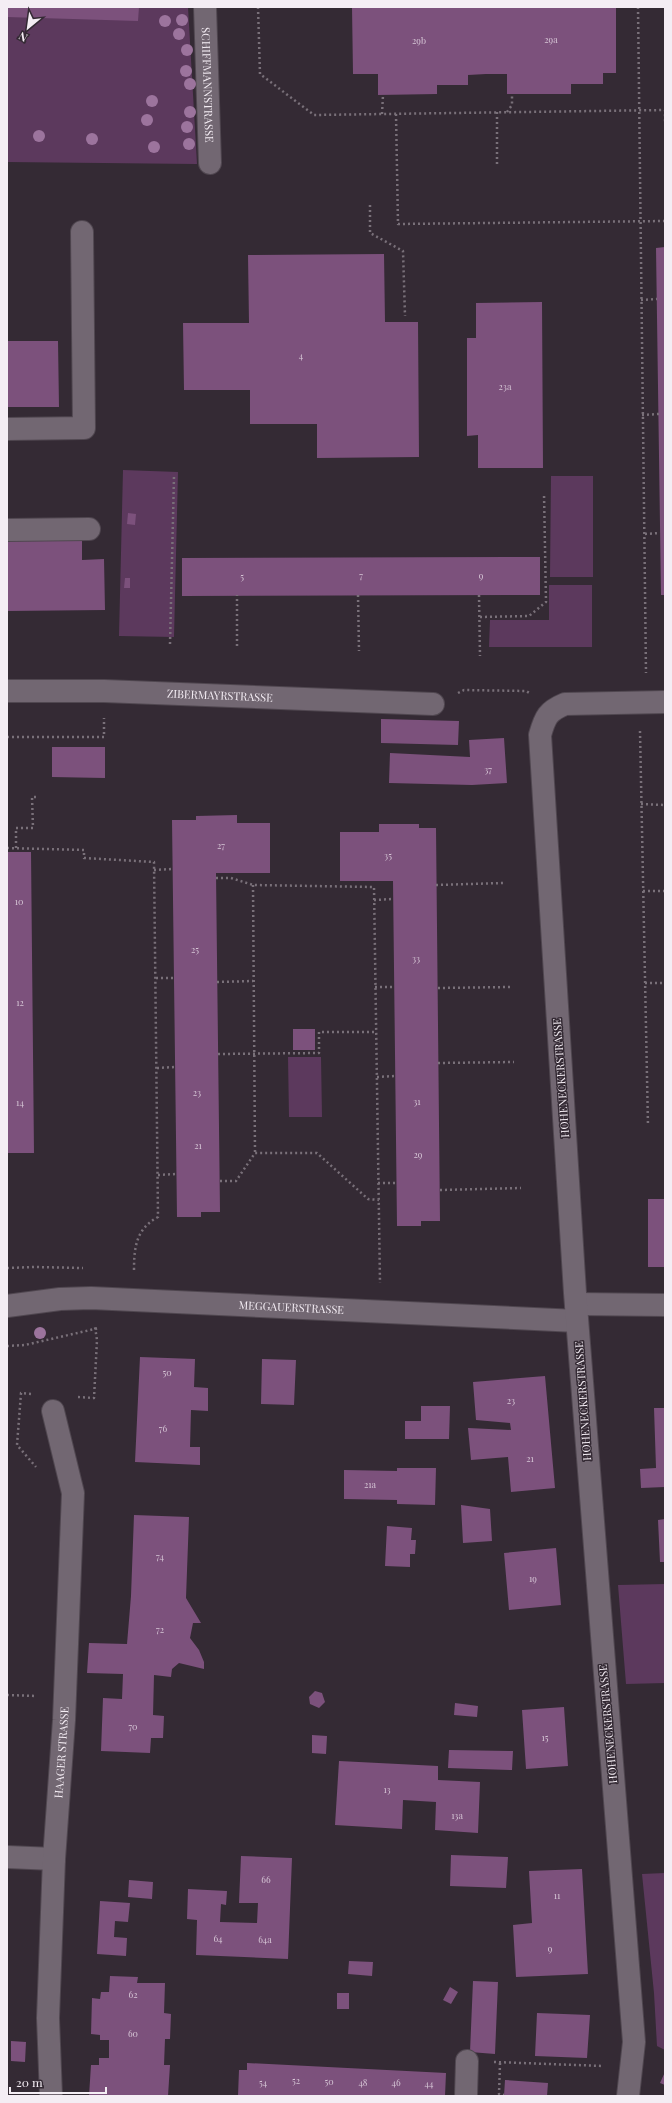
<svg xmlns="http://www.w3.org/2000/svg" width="672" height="2103" viewBox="0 0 672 2103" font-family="'Playfair Display',serif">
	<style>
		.green { fill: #5c395d }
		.building { fill: #7c517c }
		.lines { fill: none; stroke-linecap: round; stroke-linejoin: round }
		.minor-casing { stroke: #504750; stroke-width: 24 }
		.path { stroke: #797079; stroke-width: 2.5; stroke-dasharray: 2 3; stroke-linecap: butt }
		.minor { stroke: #726772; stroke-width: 22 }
		.tree { fill: #9c749d }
		.labels { text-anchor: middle; stroke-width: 3; stroke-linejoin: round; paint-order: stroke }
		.number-label { font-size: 9px; fill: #d6c6d6 }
		.street-label { font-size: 11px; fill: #f4edf4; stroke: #342a34 }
	</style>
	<rect width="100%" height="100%" fill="#342a34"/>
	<!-- green -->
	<path class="green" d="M7 7H188L197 164 7 162Z
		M123 470 178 472 174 637 119 636Z
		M551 476H593V577H550Z
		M549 585H592V647H489L490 620H549Z
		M288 1057H321L322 1117H289Z
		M665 1584V1683L626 1684 618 1585Z
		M665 1873V2050L657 2046 654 1993 642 1874Z"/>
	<!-- building -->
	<path class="building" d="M7 7H139L138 21 7 17Z
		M352 7H616V73H603V84H571V94H507V74H486L468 75V85H437V94L378 95V74H353Z
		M665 247V595H661L656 248Z
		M384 254 385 322H418L419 457 317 458V424H250V390H184L183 323H249L248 255Z
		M542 302 543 468H478V435L467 436V338H476V303Z
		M7 341H58L59 407H7Z
		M128 513 136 514 135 525 127 524Z
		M82 540V560L104 559 105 610 7 611V541Z
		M540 557V595L182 596V558Z
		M125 578H130V588H124Z
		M381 719 459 721 458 745 381 743Z
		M504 738 507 783 472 785 389 783 390 753 470 757 469 740Z
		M52 747H105V778L52 777Z
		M237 815V823H270V873H216L220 1212H201V1217H177L172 820H196V816Z
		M379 824H419V828H436L440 1221H421V1226H397L393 881H340V832H379Z
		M7 852H31L34 1153H7Z
		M293 1029H315V1050H293Z
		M648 1199H665V1267H648Z
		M140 1357 195 1359 194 1387 208 1388V1411L191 1410 190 1447H200V1465L135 1462Z
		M262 1359 296 1360 294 1405 261 1404Z
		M545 1376 555 1488 511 1492 508 1457 471 1460 468 1428 511 1430 510 1423 476 1420 473 1382Z
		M421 1406H450L449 1439H405V1421H421Z
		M654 1408H665V1487L641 1488 640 1469 656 1468Z
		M397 1468H436L435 1505 397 1504V1500L344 1499V1470L397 1471Z
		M461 1505 490 1509 492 1541 463 1543Z
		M134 1515 189 1517 186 1598 201 1623H193L190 1638 199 1650 204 1662V1669L179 1663 172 1669 171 1677 154 1675 153 1715 164 1716 163 1738H151L150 1753 101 1751 103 1698 122 1699 123 1674 87 1673 89 1643 127 1644 131 1596Z
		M665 1519V1562H660L658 1520Z
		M387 1526 412 1528 411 1540H416L415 1554H410V1567L385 1566Z
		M556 1548 561 1605 509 1610 504 1553Z
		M315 1691 322 1693 325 1702 319 1708 310 1704 309 1697Z
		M455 1703 478 1706 477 1717 454 1715Z
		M564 1707 568 1766 526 1769 522 1710Z
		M312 1735 327 1736 326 1754 312 1753Z
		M449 1750 513 1751 512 1770 448 1768Z
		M339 1761 438 1766V1780L480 1782 478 1833 435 1830 436 1802 403 1800 402 1829 335 1825Z
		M451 1855 508 1857 506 1888 450 1886Z
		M241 1856 292 1858 288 1959 196 1955 197 1920 187 1919 188 1889 227 1891 226 1905 221 1904 220 1922 257 1923 258 1903H239Z
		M582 1869 588 1974 516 1977 513 1925 532 1923 529 1871Z
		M129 1880 153 1882 152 1899 128 1897Z
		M100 1901 130 1903 128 1922 115 1921 114 1937 127 1938 126 1956 97 1954Z
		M349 1961 373 1962 372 1976 348 1974Z
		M110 1976 138 1977 137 1983H165L164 2013 171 2014 170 2039H165L164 2065H170L168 2096H89L91 2065H99V2058H109V2040H100V2035L91 2034 92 1998 100 1999 101 1992H109Z
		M473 1981 498 1982 495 2054 470 2052Z
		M450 1987 458 1992 451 2004 443 2000Z
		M337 1993H349V2009H337Z
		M537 2013 590 2015 587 2058 535 2056Z
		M11 2041 26 2042 25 2062 11 2061Z
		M247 2063 446 2073 445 2096H238L239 2070H247Z
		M665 2072V2085L660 2083Z
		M505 2080 548 2083 547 2096H504Z"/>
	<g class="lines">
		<defs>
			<g id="minor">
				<path id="s1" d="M205 7 210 163"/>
				<path d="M7 429 84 428 82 232"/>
				<path d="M7 530 89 529"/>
				<path id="s2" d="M7 691H104L433 704"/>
				<path d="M576 1304 665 1305"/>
				<path id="s3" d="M7 1306 60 1299 91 1298 577 1321"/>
				<path d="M7 1857 54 1859"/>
				<path id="s4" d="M51 2096 48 2018 54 1859 64 1720 73 1493 53 1411"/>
				<path d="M466 2096 467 2061"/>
				<path d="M628 2096 634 2042 575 1293 540 735C545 717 548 711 565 704L665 702"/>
			</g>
		</defs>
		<!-- minor casing -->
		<use href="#minor" class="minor-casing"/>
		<!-- path -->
		<path class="path" d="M258 7 260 74 314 115 665 110V124
			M638 7 646 673
			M497 112V167
			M507 112 512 105V94
			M382 114 383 95
			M396 114 398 224 665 221
			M370 205V233L403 251 405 316
			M641 300 657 299
			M642 415 659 414
			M645 534 660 533
			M358 595 359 651
			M479 595 480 656
			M480 617 529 616 546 602 544 493
			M170 644 174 476
			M237 646V595
			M458 693 464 690 526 691 531 694
			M640 731 648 1126
			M7 737H104V718
			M641 804 664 805
			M7 848 84 850V858L154 862 158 1217C136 1229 134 1247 134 1271
			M16 848V828H33L32 797H39
			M154 870 172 869
			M216 878H231L253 885 374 887 380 1283
			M253 885 255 1153
			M436 885 503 883
			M643 891H664
			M374 900 393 899
			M156 978H174
			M217 982 253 981
			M645 983H664
			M375 987H394
			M438 988 510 987
			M218 1054 319 1053V1032H376
			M438 1063 514 1062
			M157 1068 175 1067
			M377 1077 395 1076
			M158 1175 176 1174
			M220 1181H236L255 1153H317L368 1199 379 1200
			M378 1183H396
			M440 1190 521 1188
			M7 1268 34 1267 83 1268
			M7 1346 25 1345 99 1328
			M31 1394 21 1393 17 1445 36 1467
			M78 1397 94 1398 97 1340 95 1327
			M7 1695 36 1696
			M494 2062 603 2066
			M500 2063 499 2094 504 2095"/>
		<!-- minor -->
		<use href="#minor" class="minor"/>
	</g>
	<!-- trees -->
	<g class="tree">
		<circle cx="182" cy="20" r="6"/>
		<circle cx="165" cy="21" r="6"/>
		<circle cx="179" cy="34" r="6"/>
		<circle cx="187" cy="50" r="6"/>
		<circle cx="186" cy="71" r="6"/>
		<circle cx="190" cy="84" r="6"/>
		<circle cx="152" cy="101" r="6"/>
		<circle cx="190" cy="112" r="6"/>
		<circle cx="147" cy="120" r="6"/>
		<circle cx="187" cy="127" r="6"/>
		<circle cx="39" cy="136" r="6"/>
		<circle cx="92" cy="139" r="6"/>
		<circle cx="189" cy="144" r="6"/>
		<circle cx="154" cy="147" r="6"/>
		<circle cx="40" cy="1333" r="6"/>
	</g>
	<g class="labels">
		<!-- number labels -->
		<g class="number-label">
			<text x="551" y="43">29a</text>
			<text x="419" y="44">29b</text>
			<text x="301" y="359">4</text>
			<text x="505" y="390">23a</text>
			<text x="361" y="579">7</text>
			<text x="481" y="579">9</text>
			<text x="242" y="580">5</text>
			<text x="488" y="773">37</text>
			<text x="221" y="849">27</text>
			<text x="388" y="859">35</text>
			<text x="19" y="905">10</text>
			<text x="195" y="953">25</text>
			<text x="416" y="962">33</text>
			<text x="20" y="1006">12</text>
			<text x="197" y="1096">23</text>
			<text x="417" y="1105">31</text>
			<text x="20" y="1106">14</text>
			<text x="198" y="1149">21</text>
			<text x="418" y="1158">29</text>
			<text x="167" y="1376">50</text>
			<text x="511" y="1404">23</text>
			<text x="163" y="1432">76</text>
			<text x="530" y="1462">21</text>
			<text x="370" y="1488">21a</text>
			<text x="160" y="1560">74</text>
			<text x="533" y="1582">19</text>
			<text x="160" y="1633">72</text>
			<text x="133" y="1730">70</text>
			<text x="545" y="1741">15</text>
			<text x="387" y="1793">13</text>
			<text x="457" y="1819">13a</text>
			<text x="266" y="1883">66</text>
			<text x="557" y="1899">11</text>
			<text x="218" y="1942">64</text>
			<text x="265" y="1943">64a</text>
			<text x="550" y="1952">9</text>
			<text x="133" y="1998">62</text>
			<text x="133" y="2037">60</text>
			<text x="296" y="2084">52</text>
			<text x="329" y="2085">50</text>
			<text x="263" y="2086">54</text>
			<text x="363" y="2086">48</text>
			<text x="396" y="2086">46</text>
			<text x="429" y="2087">44</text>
		</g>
		<!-- street labels -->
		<g class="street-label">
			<text dy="4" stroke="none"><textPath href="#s1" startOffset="78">SCHIFFMANNSTRASSE</textPath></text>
			<text dy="4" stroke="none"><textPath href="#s2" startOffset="213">ZIBERMAYRSTRASSE</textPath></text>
			<text transform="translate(561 1078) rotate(-94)" y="4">HOHENECKERSTRASSE</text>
			<text dy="4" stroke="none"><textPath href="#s3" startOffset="285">MEGGAUERSTRASSE</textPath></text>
			<text transform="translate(583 1401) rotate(-94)" y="4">HOHENECKERSTRASSE</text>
			<text transform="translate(608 1724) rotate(-95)" y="4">HOHENECKERSTRASSE</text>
			<text dy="4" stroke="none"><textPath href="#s4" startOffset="344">HAAGER STRASSE</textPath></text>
		</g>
	</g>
	<!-- border -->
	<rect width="672" height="2103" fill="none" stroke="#f4edf4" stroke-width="16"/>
	<!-- north arrow -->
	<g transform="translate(28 28) rotate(209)" stroke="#342a34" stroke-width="3" paint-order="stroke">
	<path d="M0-3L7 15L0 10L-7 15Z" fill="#f4edf4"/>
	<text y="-6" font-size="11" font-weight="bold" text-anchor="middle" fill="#f4edf4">N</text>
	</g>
	<!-- scale -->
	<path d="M10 2087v6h96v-6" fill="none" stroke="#f4edf4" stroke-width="2"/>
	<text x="16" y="2087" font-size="12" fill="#f4edf4" stroke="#342a34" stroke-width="3" paint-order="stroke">20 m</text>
</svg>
